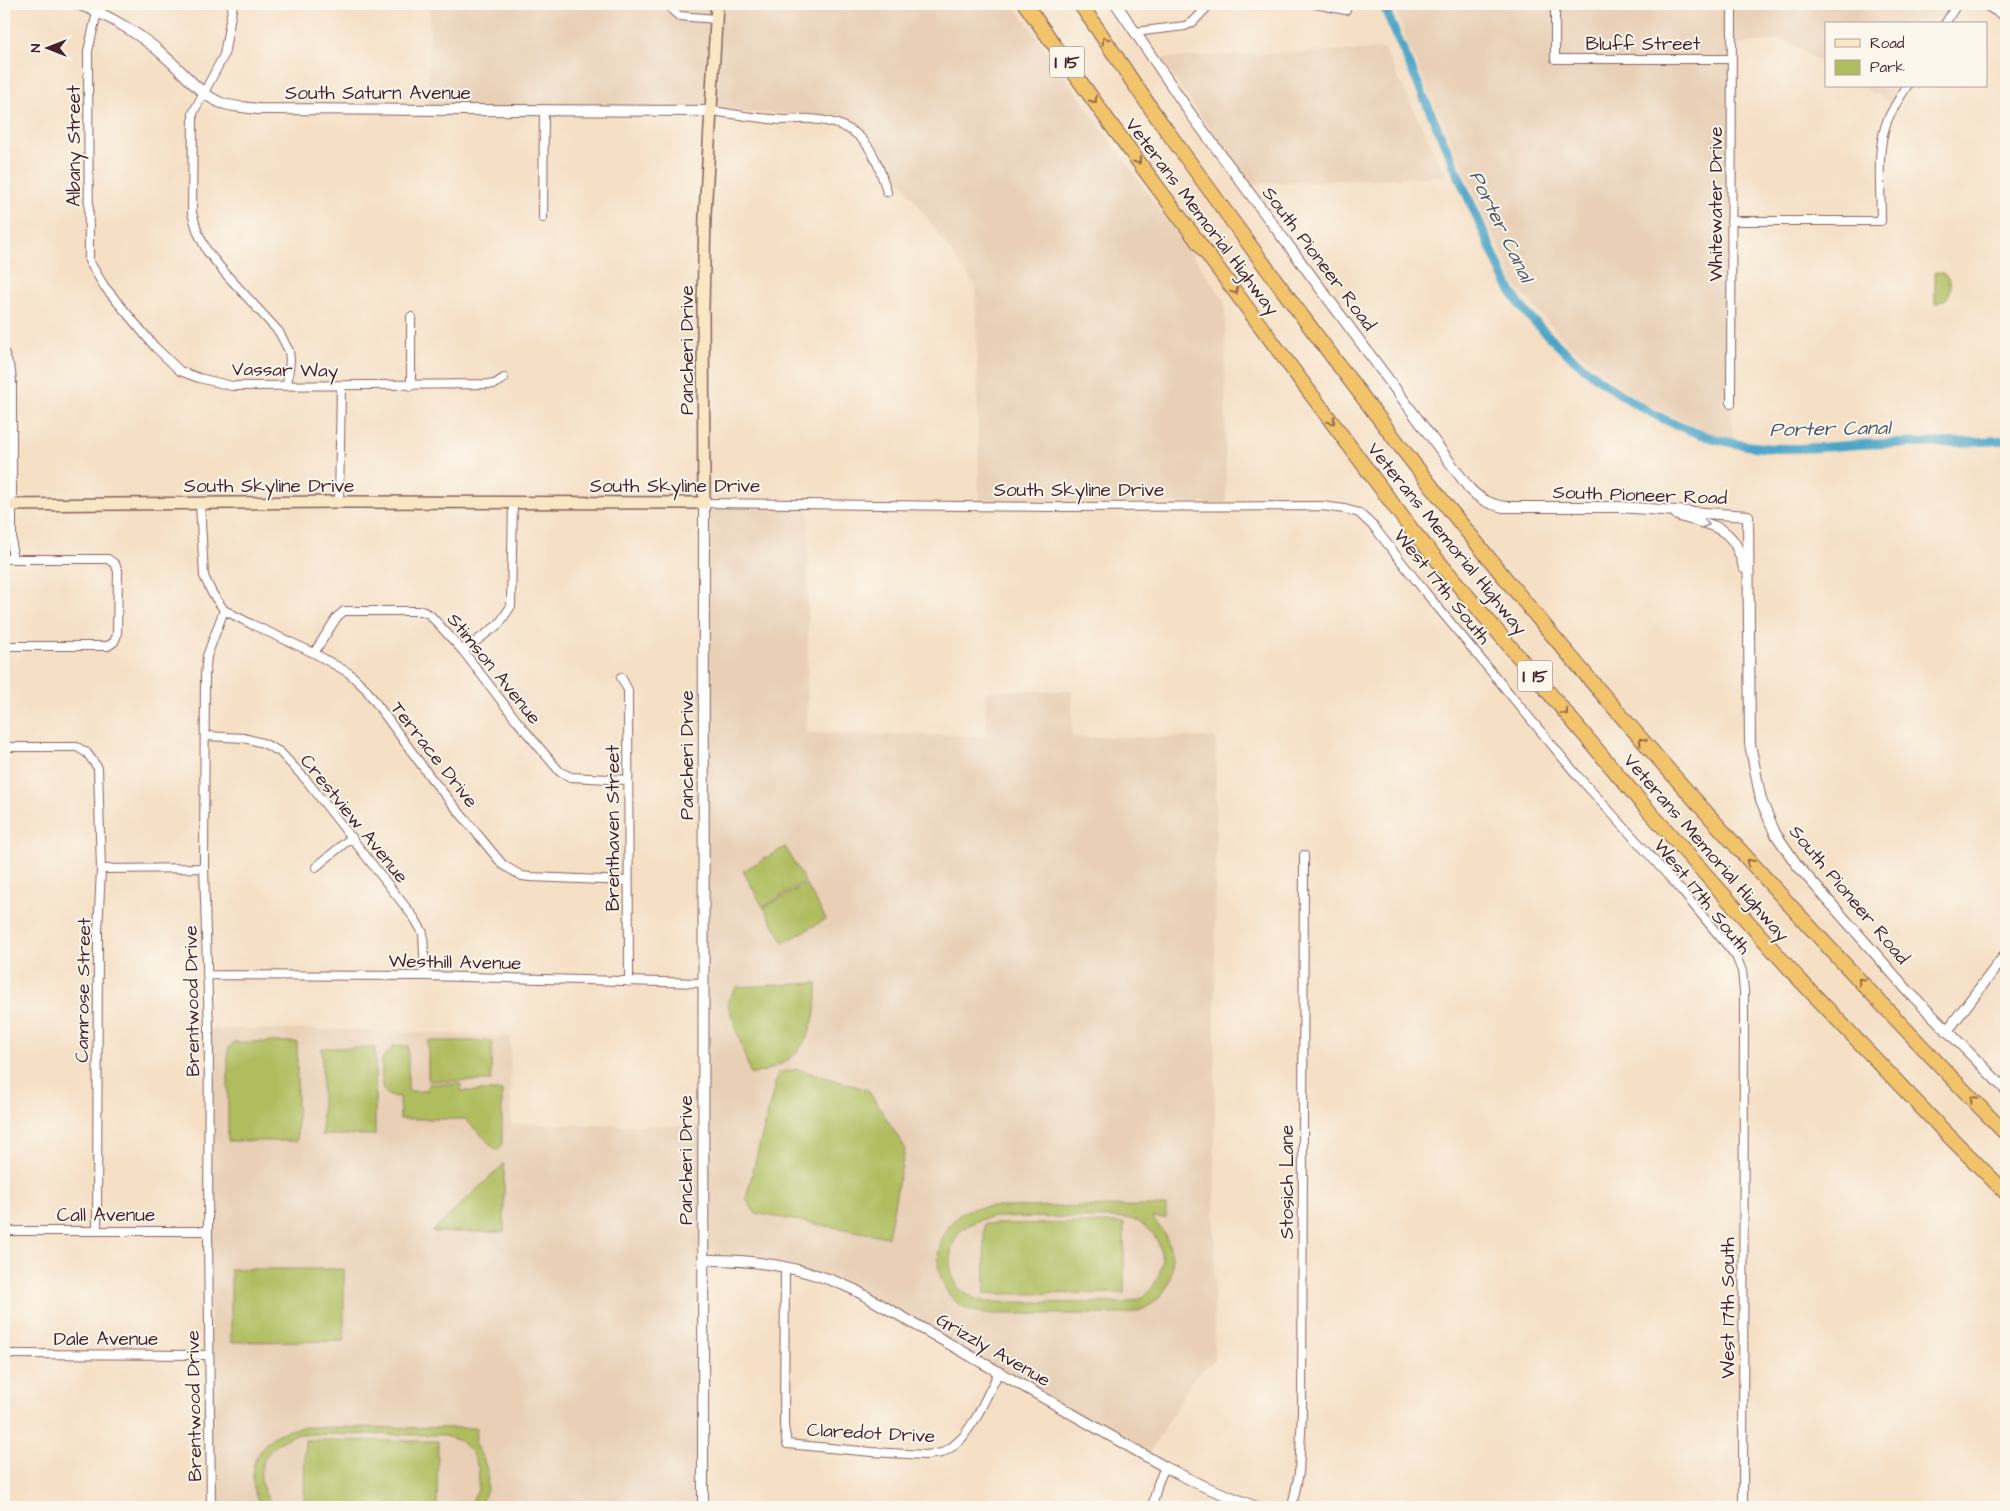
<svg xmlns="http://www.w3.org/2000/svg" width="2010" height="1511" viewBox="0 0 2010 1511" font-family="'Architects Daughter',sans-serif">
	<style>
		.built { fill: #e8cfb5 }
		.green { fill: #afbd5f; stroke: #7c6e45; fill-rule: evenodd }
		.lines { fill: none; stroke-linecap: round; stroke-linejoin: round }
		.canal { stroke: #4ba4c8; stroke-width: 9 }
		.minor-casing { stroke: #866261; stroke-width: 10 }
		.tertiary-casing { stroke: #866261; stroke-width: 12 }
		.secondary-casing { stroke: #866261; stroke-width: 14 }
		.motorway-casing { stroke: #866261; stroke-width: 16 }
		.minor { stroke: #fff; stroke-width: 8 }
		.tertiary { stroke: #fff; stroke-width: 10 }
		.secondary { stroke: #f9e7c3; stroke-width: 11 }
		.motorway { stroke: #f1c36a; stroke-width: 14 }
		.oneway { stroke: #956947 }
		.oneway2 { stroke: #ae9aa0 }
		.labels { text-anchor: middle; stroke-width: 4; stroke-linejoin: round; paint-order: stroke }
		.shield { fill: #fbf7ec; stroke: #7f6065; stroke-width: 1 }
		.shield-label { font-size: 18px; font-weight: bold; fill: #4a1f2b }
		.street-label { font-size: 19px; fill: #4a1f2b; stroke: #fbf7ec }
		.water-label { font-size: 20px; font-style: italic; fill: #4a546a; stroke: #fbf7ec }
	</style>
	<rect width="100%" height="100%" fill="#fbf7ec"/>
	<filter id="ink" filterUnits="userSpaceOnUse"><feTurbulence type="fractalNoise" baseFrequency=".02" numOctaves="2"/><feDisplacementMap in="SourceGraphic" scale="10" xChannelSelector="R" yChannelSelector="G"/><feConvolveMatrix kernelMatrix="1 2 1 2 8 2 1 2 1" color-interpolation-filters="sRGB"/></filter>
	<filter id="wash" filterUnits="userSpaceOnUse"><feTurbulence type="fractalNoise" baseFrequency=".0096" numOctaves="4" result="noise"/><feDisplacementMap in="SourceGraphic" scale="20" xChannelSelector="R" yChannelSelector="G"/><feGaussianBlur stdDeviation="1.12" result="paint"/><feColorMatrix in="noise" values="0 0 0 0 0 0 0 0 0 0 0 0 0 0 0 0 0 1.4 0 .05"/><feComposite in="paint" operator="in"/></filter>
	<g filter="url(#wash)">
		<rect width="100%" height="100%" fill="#f5dfc5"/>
		<!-- built -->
		<path class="built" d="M430 4H1013L1225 301 1226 503 979 502 976 288 869 135 840 116 711 111 428 109Z
			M1394 4H1956L1944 24H1826V65L1785 40 1732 44 1731 404 1733 440 1711 433 1639 400 1568 344 1517 288 1410 49Z
			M1384 49 1446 176 1249 184 1160 58Z
			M1862 86H1907L1895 106Z
			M704 503H809L807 733 986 736V691H1072V737H1216L1214 1360 1194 1377 1148 1456 855 1290 785 1267 703 1260V1507H211L209 1029 362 1030 510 1037 511 1124 702 1126Z"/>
		<!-- green -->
		<path class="green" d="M1935 272C1955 271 1957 300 1935 304Z
			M785 847 805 882 763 907 743 871Z
			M806 884 826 919 784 943 764 908Z
			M817 983C818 1016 810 1051 777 1066 769 1070 760 1072 751 1075L727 1001 737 987Z
			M428 1041H492L491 1081H428Z
			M234 1042H297V1141H228V1049Z
			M394 1046H408V1091H427L428 1084H461V1091H502V1145L497 1151 465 1119H400L399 1097 389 1096 382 1089V1058Z
			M322 1048H375V1135H322Z
			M797 1069 868 1090 905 1148 888 1237 755 1213 746 1198 778 1073Z
			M504 1164V1232H432Z
			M1166 1206V1218H1152C1156 1223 1161 1228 1164 1233 1179 1260 1174 1293 1145 1308 1140 1311 1133 1312 1126 1314H984C974 1311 961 1308 953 1299 929 1273 935 1228 966 1211 971 1208 979 1208 985 1207ZM991 1217 1125 1218C1129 1219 1136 1220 1140 1223 1169 1239 1168 1279 1142 1297 1137 1300 1129 1302 1124 1303L985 1302C977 1299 967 1296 961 1290 947 1276 947 1247 960 1232 968 1223 979 1220 991 1217Z
			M1124 1223V1293L985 1294 984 1224Z
			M231 1269H344V1341L231 1342Z
			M301 1427 477 1428 475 1445 483 1458 488 1473 487 1490 479 1507H469L478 1490 479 1470 472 1453 460 1441 441 1435 298 1434C261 1445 249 1477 274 1507H262C249 1489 249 1459 266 1443 276 1433 288 1430 301 1427Z
			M305 1440 438 1441 437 1507H304Z"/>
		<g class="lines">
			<!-- canal -->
			<path class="canal" d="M1384 4 1388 16 1503 276C1508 284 1512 294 1518 302 1529 319 1545 332 1559 346 1613 395 1676 436 1750 446 1790 452 1830 446 1870 444 1916 442 1961 444 2006 440"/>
		</g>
	</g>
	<g filter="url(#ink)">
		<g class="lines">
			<defs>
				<path id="minor" d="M99 4 88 51 89 261 104 286 155 347 180 371 199 378 232 386 495 384 504 378
					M233 4 224 55 193 113 192 213 198 233 207 251 225 273 279 332 289 351 290 360 287 386
					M669 4 673 11 679 16 716 19
					M1315 4 1346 10
					M1555 4V59H1732
					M1945 24 1957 4
					M1135 32 1185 26 1193 22 1210 4H1248
					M711 111C735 114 759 119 784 120 793 120 802 118 811 119 862 123 874 148 887 192
					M543 218 544 109
					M1731 221H1881C1881 189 1876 154 1886 124 1891 110 1900 98 1907 86
					M4 352 11 371 12 383V559
					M411 386V317
					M1731 404 1732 4
					M339 502 341 387
					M704 503 1054 507 1322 506 1345 509 1359 513 1374 527 1426 593 1576 774 1681 890 1736 956 1742 971 1744 991 1743 1507
					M200 504 204 576 212 593 224 610 207 656 205 675 204 868 209 1029 208 1236 211 1507
					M4 559H108L115 564 118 571 117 635 114 642 108 646H4
					M224 610 251 624 314 653 349 673 365 688 431 778 503 865 522 876 530 877 628 881
					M463 651 499 624 511 606 513 502
					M314 653 337 617 344 611H422L430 615 463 651 517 721 560 772 571 777 627 780
					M621 677 628 690 629 982
					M206 736 244 738 263 743 280 752 307 781 415 919 423 933 425 976
					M4 747H77L87 753 98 768 101 869 98 931 97 1230
					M316 867 352 837
					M101 869 204 868
					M207 975 425 976 703 983
					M4 1231H208
					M785 1267 784 1426 787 1444 872 1452 925 1455 942 1453 952 1447 963 1437 976 1418 999 1372
					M4 1354 209 1355
					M1152 1507 1158 1483 1165 1467
					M1292 1507 1299 1473 1302 1412 1304 855"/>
				<path id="tertiary" d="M77 4C108 14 145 37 169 60 185 74 199 93 219 102 229 107 245 107 257 109L711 111
					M1116 4 1190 113 1469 488C1479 499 1489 504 1504 507H1619L1748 516 1750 744 1761 800 1775 833 1797 865 1909 992 2006 1090
					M1985 4 2006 16
					M1677 515C1715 527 1734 525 1744 568
					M1947 1031 2006 954
					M703 1260C755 1259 808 1268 855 1290L1165 1467 1203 1486 1256 1507
					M703 1507 704 503"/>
				<path id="secondary" d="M4 505 339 502 704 503 703 307 705 215 717 4"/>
				<path id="motorway" d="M1025 4 1109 122 1412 530 1640 801 1798 978 1940 1127 2006 1193
					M1080 4C1110 46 1137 90 1167 131 1262 263 1357 393 1458 520 1629 734 1815 937 2006 1134"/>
			</defs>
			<!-- minor casing -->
			<use href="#minor" class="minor-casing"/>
			<!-- tertiary casing -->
			<use href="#tertiary" class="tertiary-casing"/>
			<!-- secondary casing -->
			<use href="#secondary" class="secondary-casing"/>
			<!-- motorway casing -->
			<use href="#motorway" class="motorway-casing"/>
			<!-- minor -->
			<use href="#minor" class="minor"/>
			<!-- tertiary -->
			<use href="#tertiary" class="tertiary"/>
			<!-- secondary -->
			<use href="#secondary" class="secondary"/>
			<!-- motorway -->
			<use href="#motorway" class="motorway"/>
		</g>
		<!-- one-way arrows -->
		<defs><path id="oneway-chevron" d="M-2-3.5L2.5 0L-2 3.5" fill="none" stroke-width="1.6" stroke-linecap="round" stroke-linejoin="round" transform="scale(1.25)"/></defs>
		<g class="oneway">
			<use href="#oneway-chevron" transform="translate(1105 40) rotate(-124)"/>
			<use href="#oneway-chevron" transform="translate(1094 100) rotate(55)"/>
			<use href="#oneway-chevron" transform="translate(1138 161) rotate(53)"/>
			<use href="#oneway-chevron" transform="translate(1235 291) rotate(53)"/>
			<use href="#oneway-chevron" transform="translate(1332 421) rotate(53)"/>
			<use href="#oneway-chevron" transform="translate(1565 712) rotate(50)"/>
			<use href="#oneway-chevron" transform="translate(1642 741) rotate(-131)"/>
			<use href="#oneway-chevron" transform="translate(1750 862) rotate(-132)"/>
			<use href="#oneway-chevron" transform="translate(1861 981) rotate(-133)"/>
			<use href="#oneway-chevron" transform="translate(1973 1099) rotate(-133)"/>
		</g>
		<use class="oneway2" href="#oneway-chevron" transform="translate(1706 524) rotate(17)"/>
	</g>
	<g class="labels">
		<!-- shield labels -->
		<g class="shield">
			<rect x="1049.5" y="46.5" width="35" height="31" rx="4"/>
			<rect x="1517.5" y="660.5" width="35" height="31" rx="4"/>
		</g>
		<g class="shield-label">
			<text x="1067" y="68">I 15</text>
			<text x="1535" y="682">I 15</text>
		</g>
		<!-- street labels -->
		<g class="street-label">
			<text x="1643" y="50">Bluff Street</text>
			<text x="378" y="99">South Saturn Avenue</text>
			<text transform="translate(73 146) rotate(-90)" y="7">Albany Street</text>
			<text transform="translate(1715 204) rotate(-90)" y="7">Whitewater Drive</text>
			<text transform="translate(1203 216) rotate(53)" y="7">Veterans Memorial Highway</text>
			<text transform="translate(1320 258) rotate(53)" y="7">South Pioneer Road</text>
			<text transform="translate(686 350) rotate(-90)" y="7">Pancheri Drive</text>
			<text transform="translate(285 369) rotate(1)" y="7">Vassar Way</text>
			<text x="269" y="492">South Skyline Drive</text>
			<text x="675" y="492">South Skyline Drive</text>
			<text x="1079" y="496">South Skyline Drive</text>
			<text transform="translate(1640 494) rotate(2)" y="7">South Pioneer Road</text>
			<text transform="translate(1448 538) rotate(51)" y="7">Veterans Memorial Highway</text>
			<text transform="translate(1443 586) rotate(51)" y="7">West 17th South</text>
			<text transform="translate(495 668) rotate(51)" y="7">Stimson Avenue</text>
			<text transform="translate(435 754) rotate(52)" y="7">Terrace Drive</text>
			<text transform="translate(686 755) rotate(-90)" y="7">Pancheri Drive</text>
			<text transform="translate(355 818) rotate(51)" y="7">Crestview Avenue</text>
			<text transform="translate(612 828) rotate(-90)" y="7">Brenthaven Street</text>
			<text transform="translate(1707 847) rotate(49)" y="7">Veterans Memorial Highway</text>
			<text transform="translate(1850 894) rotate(50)" y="7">South Pioneer Road</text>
			<text transform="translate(1703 896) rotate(51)" y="7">West 17th South</text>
			<text transform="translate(455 961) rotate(1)" y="7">Westhill Avenue</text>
			<text transform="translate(82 990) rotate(-89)" y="7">Camrose Street</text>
			<text transform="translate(191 1001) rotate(-91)" y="7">Brentwood Drive</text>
			<text transform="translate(685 1160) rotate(-90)" y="7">Pancheri Drive</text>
			<text transform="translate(1286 1182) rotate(-90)" y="7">Stosich Lane</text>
			<text x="106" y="1221">Call Avenue</text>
			<text transform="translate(1727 1308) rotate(-90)" y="7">West 17th South</text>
			<text x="106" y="1345">Dale Avenue</text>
			<text transform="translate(994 1349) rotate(30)" y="7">Grizzly Avenue</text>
			<text transform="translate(193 1406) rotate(-91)" y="7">Brentwood Drive</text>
			<text transform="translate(871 1432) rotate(3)" y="7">Claredot Drive</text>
		</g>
		<!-- water labels -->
		<g class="water-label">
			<text transform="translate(1502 226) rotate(64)" y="7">Porter Canal</text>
			<text transform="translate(1830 428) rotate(-1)" y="7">Porter Canal</text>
		</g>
	</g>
	<!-- margin -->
	<rect width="2010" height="1511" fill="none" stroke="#fbf7ec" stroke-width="20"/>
	<!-- legend -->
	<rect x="1825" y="22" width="162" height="65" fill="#fbf7ec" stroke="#b4a19f"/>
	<rect x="1835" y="39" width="25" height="8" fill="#f9e7c3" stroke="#b4a19f"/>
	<text x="1870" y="48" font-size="15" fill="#4a1f2b">Road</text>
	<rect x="1835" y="60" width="25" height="15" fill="#afbd5f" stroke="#b4a19f"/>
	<text x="1870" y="72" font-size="15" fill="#4a1f2b">Park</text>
	<!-- north arrow -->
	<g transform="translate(48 48) rotate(270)" stroke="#fbf7ec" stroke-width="4" paint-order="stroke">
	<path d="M0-4L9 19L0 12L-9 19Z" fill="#4a1f2b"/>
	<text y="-8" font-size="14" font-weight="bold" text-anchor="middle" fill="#4a1f2b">N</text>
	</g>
</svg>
